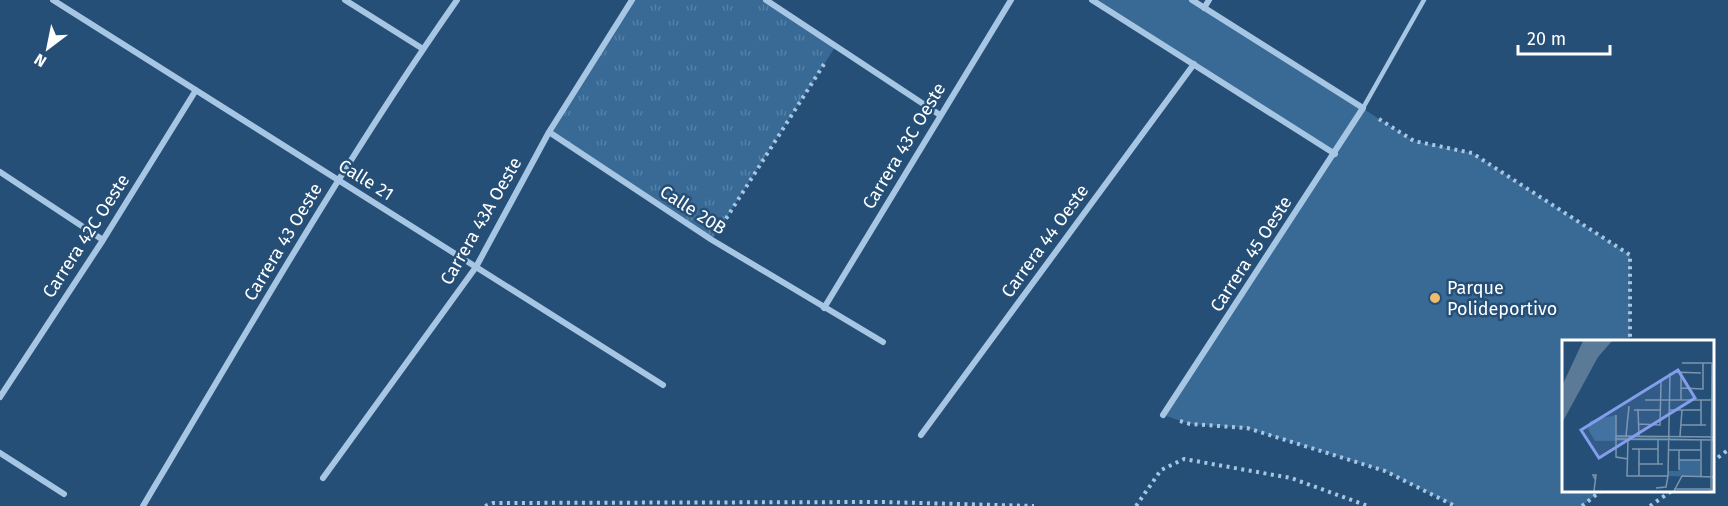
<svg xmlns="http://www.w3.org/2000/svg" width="1728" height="506" viewBox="0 0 1728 506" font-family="'Fira Sans',sans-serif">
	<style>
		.grass { fill: #386a95 }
		.park { fill: url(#park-tufts) }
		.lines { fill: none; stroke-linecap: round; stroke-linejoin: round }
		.path { stroke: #a6c6e3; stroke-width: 4; stroke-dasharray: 3 4.5; stroke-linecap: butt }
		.lane { stroke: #a6c6e3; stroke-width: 4.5 }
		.street { stroke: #a6c6e3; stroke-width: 6 }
		.poi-dot { fill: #ecbd6b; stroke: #254f77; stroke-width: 2 }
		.labels { text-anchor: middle; stroke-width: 5; stroke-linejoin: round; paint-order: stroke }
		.street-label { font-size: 18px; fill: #fff; stroke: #254f77 }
		.poi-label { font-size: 18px; fill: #fff; stroke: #254f77; text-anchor: start }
		.inset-road { fill: none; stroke: #7c95ad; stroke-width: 1.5 }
		.view { fill: #839eea; fill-opacity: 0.15; stroke: #839eea; stroke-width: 3 }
		.inset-edge { fill: none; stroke: #fff; stroke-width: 3 }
	</style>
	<defs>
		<pattern id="park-tufts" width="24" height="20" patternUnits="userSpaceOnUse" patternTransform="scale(1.5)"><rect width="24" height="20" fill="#386a95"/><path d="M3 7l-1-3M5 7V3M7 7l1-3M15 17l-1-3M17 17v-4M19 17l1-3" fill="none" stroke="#5680a5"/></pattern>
	</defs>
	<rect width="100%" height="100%" fill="#254f77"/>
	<!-- grass -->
	<path class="grass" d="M1092 0H1192L1414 141 1472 153 1630 255V341H1563V490H1602L1582 506H1455L1385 471 1247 428 1190 424 1163 415 1334 154Z"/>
	<!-- park -->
	<path class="park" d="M632 0H766L835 47 712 240 549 132Z"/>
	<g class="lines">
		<!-- path -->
		<path class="path" d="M1379 119 1414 141 1472 153 1630 255V341
			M722 225 826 61
			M1180 421 1190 424 1247 428 1385 471 1455 506
			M1712 462 1728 450
			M485 506 493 503 882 502 1034 506
			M1136 506 1161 470 1184 459 1291 478 1368 506
			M1582 506 1602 490
			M1650 506 1673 490"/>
		<!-- lane -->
		<path class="lane" d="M1363 108 1424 0"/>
		<!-- street -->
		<path class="street" d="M53 0 663 385
			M345 0 423 49
			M766 0 940 115
			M1092 0 1335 154
			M1204 8 1209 0
			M549 132 712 240 883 342
			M0 172 103 240
			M824 308 1011 0
			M0 397 103 240 196 90
			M1163 415 1363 108 1192 0
			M921 435 1194 64
			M0 453 64 494
			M323 478 476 267 549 132 632 0
			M143 506C245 335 343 163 457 0"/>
	</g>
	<!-- markers -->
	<circle class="poi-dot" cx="1435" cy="298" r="6"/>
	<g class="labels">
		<!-- street labels -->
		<g class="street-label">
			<text transform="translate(904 146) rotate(-59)" y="6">Carrera 43C Oeste</text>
			<text transform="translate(366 180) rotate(32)" y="6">Calle 21</text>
			<text transform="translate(693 210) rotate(33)" y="6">Calle 20B</text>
			<text transform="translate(481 221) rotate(-60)" y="6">Carrera 43A Oeste</text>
			<text transform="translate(86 236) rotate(-57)" y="6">Carrera 42C Oeste</text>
			<text transform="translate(1045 241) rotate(-54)" y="6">Carrera 44 Oeste</text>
			<text transform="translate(283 242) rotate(-59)" y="6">Carrera 43 Oeste</text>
			<text transform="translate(1251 254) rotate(-57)" y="6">Carrera 45 Oeste</text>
		</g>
		<!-- poi labels -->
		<g class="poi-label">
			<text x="1447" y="294">Parque<tspan x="1447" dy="21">Polideportivo</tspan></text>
		</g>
	</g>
	<!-- overview -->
	<g transform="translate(1562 340)">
		<rect width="152" height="152" fill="#254f77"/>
		<path d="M54 75 53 95 151 100 33 101 26 89 28 81Z" fill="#386a95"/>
		<path d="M117 120H138L139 137 106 136V131H117Z" fill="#386a95"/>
		<path d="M21 1H50L36 17 0 83V46Z" fill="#5b7a98"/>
		<path class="inset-road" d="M120 23H150M112 32 139 33M119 48 141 49V23M83 60H150M119 60V33M76 69 77 96M72 70H98M108 70H139M54 75V117L66 119M77 84 98 85 99 42M119 85H144M139 85V60M53 96 152 97M64 96 67 66M118 96 120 70M53 99 152 100M66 99 65 136H106M70 109H96M106 110H139M117 120H138M77 124H101M96 124V100M117 130V110M77 136V109M139 137V100M94 148 104 147 106 136 108 33M112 149H149M32 151 34 135H31L33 139M112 151 120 136 152 137M149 151 150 23"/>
		<path class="view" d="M116 30 133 58 37 118 19 90Z"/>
		<rect width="152" height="152" class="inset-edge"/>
	</g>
	<!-- north arrow -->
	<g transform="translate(48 48) rotate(212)" stroke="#254f77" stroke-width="4.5" paint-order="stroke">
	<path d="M0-4.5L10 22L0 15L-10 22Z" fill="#ffffff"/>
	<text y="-9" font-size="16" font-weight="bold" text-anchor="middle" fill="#ffffff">N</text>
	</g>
	<!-- scale -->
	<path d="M1518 45v9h92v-9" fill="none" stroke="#ffffff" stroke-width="3"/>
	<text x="1527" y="45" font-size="18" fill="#ffffff" stroke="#254f77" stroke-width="4.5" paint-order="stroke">20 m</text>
</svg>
